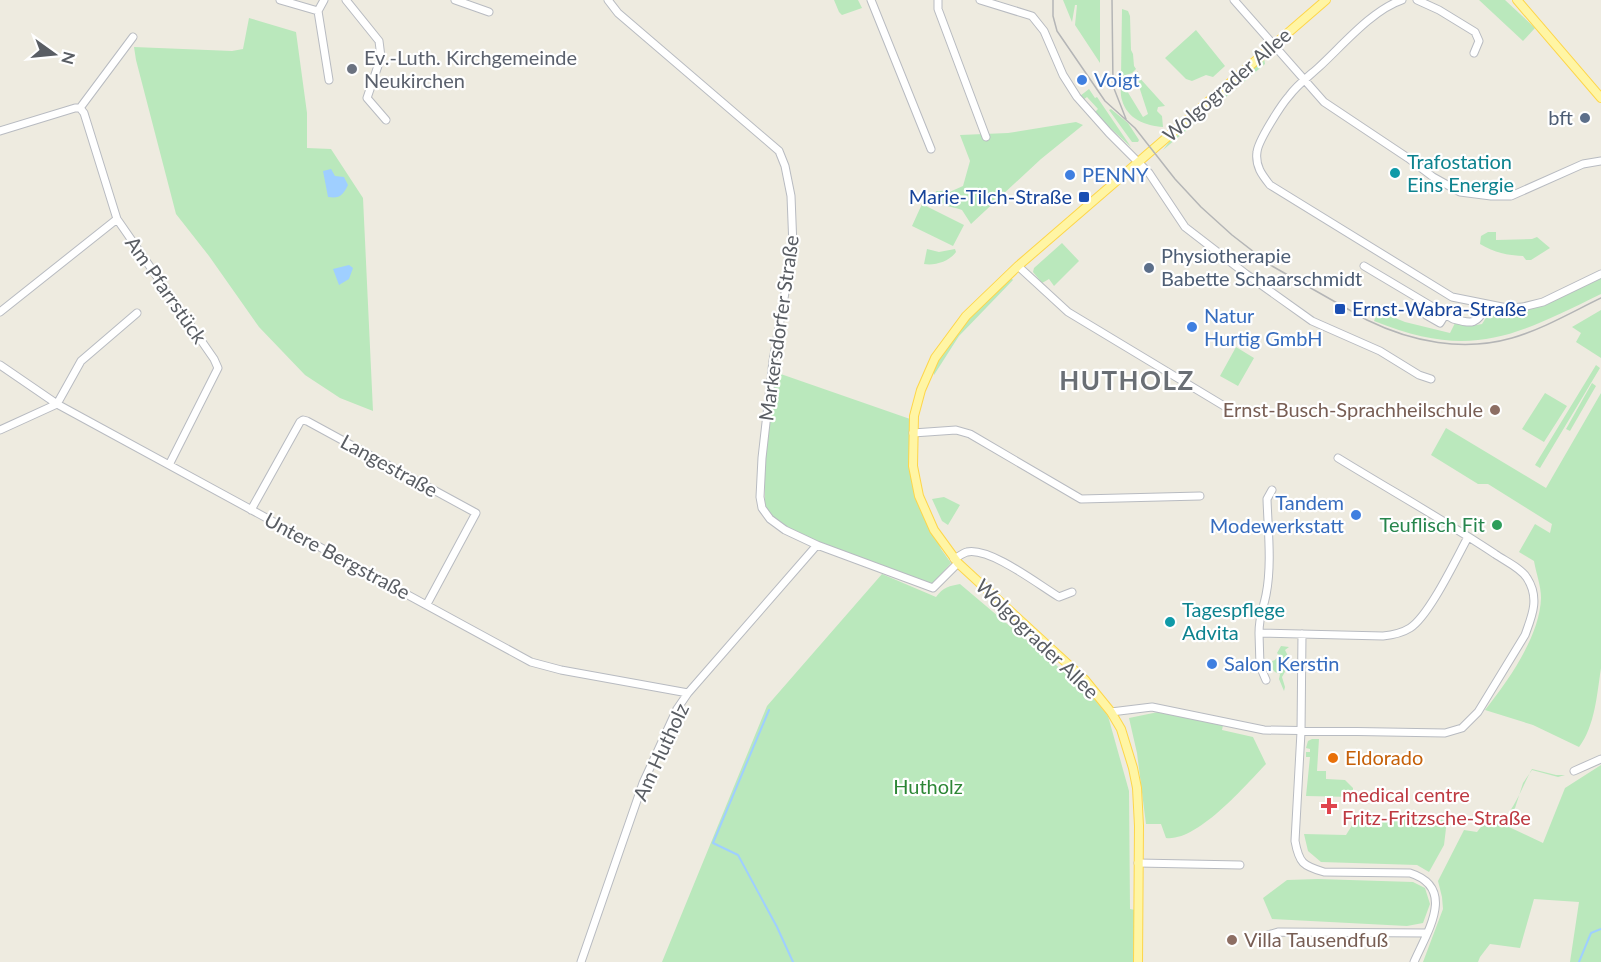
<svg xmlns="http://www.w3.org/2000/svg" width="1601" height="962" viewBox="0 0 1601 962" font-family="Lato,sans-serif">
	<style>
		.green { fill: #bae8bc }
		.water { fill: #9fcfff }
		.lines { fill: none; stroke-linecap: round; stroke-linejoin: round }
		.stream { stroke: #9fcfff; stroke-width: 2 }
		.minor-casing { stroke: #b8bbc1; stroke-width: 9 }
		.major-casing { stroke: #fed649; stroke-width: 10 }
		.minor { stroke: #fff; stroke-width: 7 }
		.major { stroke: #fff5a4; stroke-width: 8 }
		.tram { stroke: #b4b5b6; stroke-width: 1.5 }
		.worship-dot { fill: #6b7280; stroke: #fff; stroke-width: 2 }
		.shop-dot { fill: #3f7fe0; stroke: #fff; stroke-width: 2 }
		.service-dot { fill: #5c6f8a; stroke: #fff; stroke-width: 2 }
		.culture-dot { fill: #0f9aa8; stroke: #fff; stroke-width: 2 }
		.transit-dot { fill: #1a4fb4; stroke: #fff; stroke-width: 2 }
		.education-dot { fill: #8d6e63; stroke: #fff; stroke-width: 2 }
		.leisure-dot { fill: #2e9e5b; stroke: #fff; stroke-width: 2 }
		.food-dot { fill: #e8710a; stroke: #fff; stroke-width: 2 }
		.health-dot { fill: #e0444e; stroke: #fff; stroke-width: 2 }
		.labels { text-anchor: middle; stroke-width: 4.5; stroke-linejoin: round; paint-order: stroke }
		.worship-label { font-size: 20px; fill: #5b616d; stroke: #fff; text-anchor: start }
		.shop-label { font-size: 20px; fill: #366cbe; stroke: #fff; text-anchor: start }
		.street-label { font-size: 20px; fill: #595d63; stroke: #fff }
		.service-label { font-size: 20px; fill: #4e5e75; stroke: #fff; text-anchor: end }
		.culture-label { font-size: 20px; fill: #0d838f; stroke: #fff; text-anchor: start }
		.transit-label { font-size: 20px; fill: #164399; stroke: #fff; text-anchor: end }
		.education-label { font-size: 20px; fill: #785e54; stroke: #fff; text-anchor: end }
		.leisure-label { font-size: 20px; fill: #27864d; stroke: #fff; text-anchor: end }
		.food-label { font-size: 20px; fill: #c56008; stroke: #fff; text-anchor: start }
		.park-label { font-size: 20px; fill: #2d8736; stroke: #fff }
		.health-label { font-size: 20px; fill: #be3a42; stroke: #fff; text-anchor: start }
		.district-label { font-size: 26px; font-weight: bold; letter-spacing: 1.5px; fill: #6a6f75; stroke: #fff }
	</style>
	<rect width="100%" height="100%" fill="#eeebe0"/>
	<!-- green -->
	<path class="green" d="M834 0H858L862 8 842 15 839 12Z
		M1063 0H1100V63L1075 25 1077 5H1075L1072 22Z
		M1479 0H1505L1535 28 1523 41Z
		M1122 9 1128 11 1130 16 1131 50 1133 54 1134 66 1136 69 1132 73 1121 77Z
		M249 18 296 32 307 113V148L331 149 363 198 373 411 340 398 305 375 259 327 209 256 176 214 136 60 134 47 232 51 243 49Z
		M1196 30 1225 66 1213 77 1206 75 1192 81 1186 79 1165 58Z
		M1264 58 1265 64 1163 150 1172 138Z
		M1138 71 1137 75 1165 106 1158 107 1157 111 1162 116 1163 127C1146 126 1127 119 1122 100 1120 94 1121 87 1121 81L1143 117 1148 114 1135 74Z
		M1089 89 1095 98 1097 97 1131 147 1094 113 1098 109 1087 97 1083 100 1080 96Z
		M1111 109 1128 123 1139 140 1138 142H1132L1109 110Z
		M1076 122 1083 125 1041 159 971 224 962 210C946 204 943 210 936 191H944L945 194 963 186 970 161 960 135 1008 133Z
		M922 204 964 225 953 246 912 226Z
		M1488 232H1496V240L1532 239 1537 237 1550 248 1531 260H1526L1523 256C1507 255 1495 253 1480 244L1481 236Z
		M1062 243 1079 261 1054 286 1049 279 1042 283 1033 272 1034 268Z
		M927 249 939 252 955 249 956 252C950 261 935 266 924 264Z
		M1601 277V294C1513 337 1471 360 1374 321L1378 311 1405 322 1450 333 1455 323 1471 326 1482 324 1491 310 1524 311 1541 305Z
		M1011 278 1013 280 959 336 934 375 933 371C951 335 980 304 1011 278Z
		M1601 310V358L1576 342 1581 333 1572 327Z
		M1236 347 1254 358 1238 386 1220 376Z
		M1596 365 1600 368 1540 468 1535 465Z
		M775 372 913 420 910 472 941 549 951 563 932 584C897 571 783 539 766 509 764 504 765 497 765 491 764 451 770 412 775 372Z
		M1592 383 1596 386 1570 431 1566 429Z
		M1545 393 1567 406 1544 442 1522 429Z
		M1601 393V668C1597 694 1595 726 1579 747L1533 725 1485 710C1508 681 1540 636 1541 598 1541 586 1536 573 1534 561L1519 552 1535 524 1550 533 1552 524 1488 484H1478L1431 455 1446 428 1546 488Z
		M944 497 960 505 948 525 942 521 932 499Z
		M882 574 936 597C943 587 950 586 960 584L1069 676 1091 695 1108 716 1129 791 1130 909 1135 910 1133 962H662L767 706Z
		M1281 646 1289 647 1285 650 1288 656 1284 662 1286 670 1282 677 1285 687 1284 691 1279 679 1280 674 1275 672 1267 663 1275 660 1279 655 1277 653Z
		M1158 712 1223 725 1222 730 1253 737 1266 764C1245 786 1197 842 1166 838L1161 824H1146L1137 753 1129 718Z
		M1312 739H1319L1317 771H1326V779L1345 780 1353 788V797L1306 796 1310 757H1306V752H1310V749L1306 748 1308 741Z
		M1601 765V962H1570L1579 902 1534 899 1520 948 1490 944 1480 957 1478 962H1423L1443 909 1442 897 1438 881 1464 830 1477 832 1484 823C1487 823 1491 825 1494 824 1510 823 1524 782 1532 769L1556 775H1565L1558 777 1532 770 1523 783 1509 827 1543 843 1565 788Z
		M1356 819 1447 820 1444 845 1429 872 1417 865 1321 862 1308 851 1304 834 1346 835Z
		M1318 879 1413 882 1425 888 1430 904 1423 923 1407 926 1272 919 1263 898 1287 880Z"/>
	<!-- water -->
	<path class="water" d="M331 169 335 176 344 177 348 185C343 195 340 199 328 197L323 171Z
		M349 265 353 268 349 279 339 285 333 269Z"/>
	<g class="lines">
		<!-- stream -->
		<path class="stream" d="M769 710 713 843 738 855 777 927 793 962
			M1579 962 1591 933 1601 929"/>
		<defs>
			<path id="minor" d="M280 0 318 11
				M346 0 379 41 381 57 367 98 386 120
				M455 0 489 12
				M608 0 618 13 779 151 785 166 791 196 793 247 773 361 762 458 760 497 762 508 770 519 785 530 817 545 933 588 958 563
				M871 0 931 149
				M938 0V9L986 137
				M980 0 1032 16 1044 31 1063 75 1077 97 1109 133 1149 173 1185 227 1246 274 1312 321 1380 351 1419 375 1431 379
				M1234 0 1324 102 1408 158 1433 177 1460 192 1491 196H1511L1583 164 1601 161
				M1402 0C1372 10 1342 46 1319 67 1309 76 1297 85 1289 96 1281 105 1258 141 1257 152 1255 166 1262 175 1270 185L1452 297 1507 308 1523 307 1543 302 1601 274
				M1417 0 1439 10 1475 32 1479 41 1474 53
				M318 11 329 80
				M318 11 324 0
				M80 108 84 113 117 219 214 359 218 368 169 465
				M80 108 133 37
				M0 131 75 108H80
				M1018 266 1068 312 1234 412
				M1364 266 1453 319C1472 324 1478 325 1486 305
				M0 312 117 219
				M1426 315 1440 323 1445 315
				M0 365 57 404 531 662 561 670 688 693
				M57 404 81 361 137 313
				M0 430 57 404
				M913 433 956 430 970 434 1081 499 1200 496
				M1272 490 1267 499C1268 530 1272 565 1266 595 1263 610 1259 616 1259 633L1383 636C1393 635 1402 633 1410 628 1429 616 1456 559 1468 537
				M251 510 300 422 303 420 307 421 476 513 427 604
				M954 559C958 557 963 553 967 552 990 547 1039 585 1059 597L1072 592
				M1259 633 1260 666 1266 680
				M1302 634 1301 732 1295 841C1299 863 1303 866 1324 872L1410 873C1457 888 1427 932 1414 962
				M1111 712 1152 707 1264 730 1445 733 1462 728 1478 712 1525 635C1532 616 1540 598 1527 578 1521 568 1505 561 1495 554 1444 520 1390 490 1338 458
				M1574 771 1601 759
				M1138 863 1240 865
				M1268 935 1278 932 1426 933
				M581 962 643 783 677 709 688 693 817 545"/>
			<path id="major" d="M1517 0 1601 98
				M1138 962 1139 826 1137 788 1133 768 1121 729 1111 712 1085 680 958 563 934 530 919 496 913 466 914 416 921 390 935 358 966 316 1018 266 1326 0"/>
		</defs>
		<!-- minor casing -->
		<use href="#minor" class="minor-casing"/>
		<!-- major casing -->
		<use href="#major" class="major-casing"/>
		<!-- minor -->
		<use href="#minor" class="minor"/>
		<!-- major -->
		<use href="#major" class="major"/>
		<!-- tram -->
		<path class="tram" d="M1053 0V16L1057 31 1105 101 1135 128 1175 179 1201 207 1232 235 1272 266 1367 320C1412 342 1463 352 1512 338 1543 329 1572 312 1601 298
			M1112 0 1113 86 1126 119"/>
	</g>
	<!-- markers -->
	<circle class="worship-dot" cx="352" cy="69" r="6"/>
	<g class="shop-dot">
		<circle cx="1082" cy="80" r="6"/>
		<circle cx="1070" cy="175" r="6"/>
		<circle cx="1192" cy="327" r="6"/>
		<circle cx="1356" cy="515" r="6"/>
		<circle cx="1212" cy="664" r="6"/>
	</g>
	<g class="service-dot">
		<circle cx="1585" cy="118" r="6"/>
		<circle cx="1149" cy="268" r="6"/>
	</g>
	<g class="culture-dot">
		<circle cx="1395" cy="173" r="6"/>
		<circle cx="1170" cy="622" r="6"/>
	</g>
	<g class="transit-dot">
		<rect x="1078" y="191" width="12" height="12" rx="3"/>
		<rect x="1334" y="303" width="12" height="12" rx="3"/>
	</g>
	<g class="education-dot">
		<circle cx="1495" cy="410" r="6"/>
		<circle cx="1232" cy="940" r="6"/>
	</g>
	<circle class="leisure-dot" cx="1497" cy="525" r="6"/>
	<circle class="food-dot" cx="1333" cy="758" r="6"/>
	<path class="health-dot" d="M1326 797h6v6h6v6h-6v6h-6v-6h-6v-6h6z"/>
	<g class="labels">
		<!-- worship labels -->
		<g class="worship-label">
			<text x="364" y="65">Ev.-Luth. Kirchgemeinde<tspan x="364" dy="23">Neukirchen</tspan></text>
		</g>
		<!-- shop labels -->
		<g class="shop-label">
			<text x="1094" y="87">Voigt</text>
			<text x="1082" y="182">PENNY</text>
			<text x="1204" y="323">Natur<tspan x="1204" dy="23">Hurtig GmbH</tspan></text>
			<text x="1344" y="510" text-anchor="end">Tandem<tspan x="1344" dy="23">Modewerkstatt</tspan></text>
			<text x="1224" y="671">Salon Kerstin</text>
		</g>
		<!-- street labels -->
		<g class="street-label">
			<text transform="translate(1227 85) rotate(-41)" y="7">Wolgograder Allee</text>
			<text transform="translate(166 290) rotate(55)" y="7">Am Pfarrstück</text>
			<text transform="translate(779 328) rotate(-82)" y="7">Markersdorfer Straße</text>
			<text transform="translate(389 466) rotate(29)" y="7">Langestraße</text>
			<text transform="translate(337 556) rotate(28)" y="7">Untere Bergstraße</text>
			<text transform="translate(1037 639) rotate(44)" y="7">Wolgograder Allee</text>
			<text transform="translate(661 752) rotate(-65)" y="7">Am Hutholz</text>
		</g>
		<!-- service labels -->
		<g class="service-label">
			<text x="1573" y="125">bft</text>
			<text x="1161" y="263" text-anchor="start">Physiotherapie<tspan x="1161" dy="23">Babette Schaarschmidt</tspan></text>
		</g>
		<!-- culture labels -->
		<g class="culture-label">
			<text x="1407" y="169">Trafostation<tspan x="1407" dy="23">Eins Energie</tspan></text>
			<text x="1182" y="617">Tagespflege<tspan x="1182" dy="23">Advita</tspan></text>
		</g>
		<!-- transit labels -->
		<g class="transit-label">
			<text x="1072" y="204">Marie-Tilch-Straße</text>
			<text x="1352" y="316" text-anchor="start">Ernst-Wabra-Straße</text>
		</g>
		<!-- education labels -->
		<g class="education-label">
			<text x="1483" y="417">Ernst-Busch-Sprachheilschule</text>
			<text x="1244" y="947" text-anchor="start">Villa Tausendfuß</text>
		</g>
		<!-- leisure labels -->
		<g class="leisure-label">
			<text x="1485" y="532">Teuflisch Fit</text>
		</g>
		<!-- food labels -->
		<g class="food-label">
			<text x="1345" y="765">Eldorado</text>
		</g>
		<!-- park labels -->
		<g class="park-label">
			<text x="928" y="794">Hutholz</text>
		</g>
		<!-- health labels -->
		<g class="health-label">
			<text x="1342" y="802">medical centre<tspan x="1342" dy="23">Fritz-Fritzsche-Straße</tspan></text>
		</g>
		<!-- district labels -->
		<g class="district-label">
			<text x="1127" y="390">HUTHOLZ</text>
		</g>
	</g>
	<!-- north arrow -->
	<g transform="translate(54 54) rotate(105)" stroke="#ffffff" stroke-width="4.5" paint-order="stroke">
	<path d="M0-4.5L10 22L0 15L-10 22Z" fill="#595d63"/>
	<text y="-9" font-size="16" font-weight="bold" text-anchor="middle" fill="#595d63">N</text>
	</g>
</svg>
